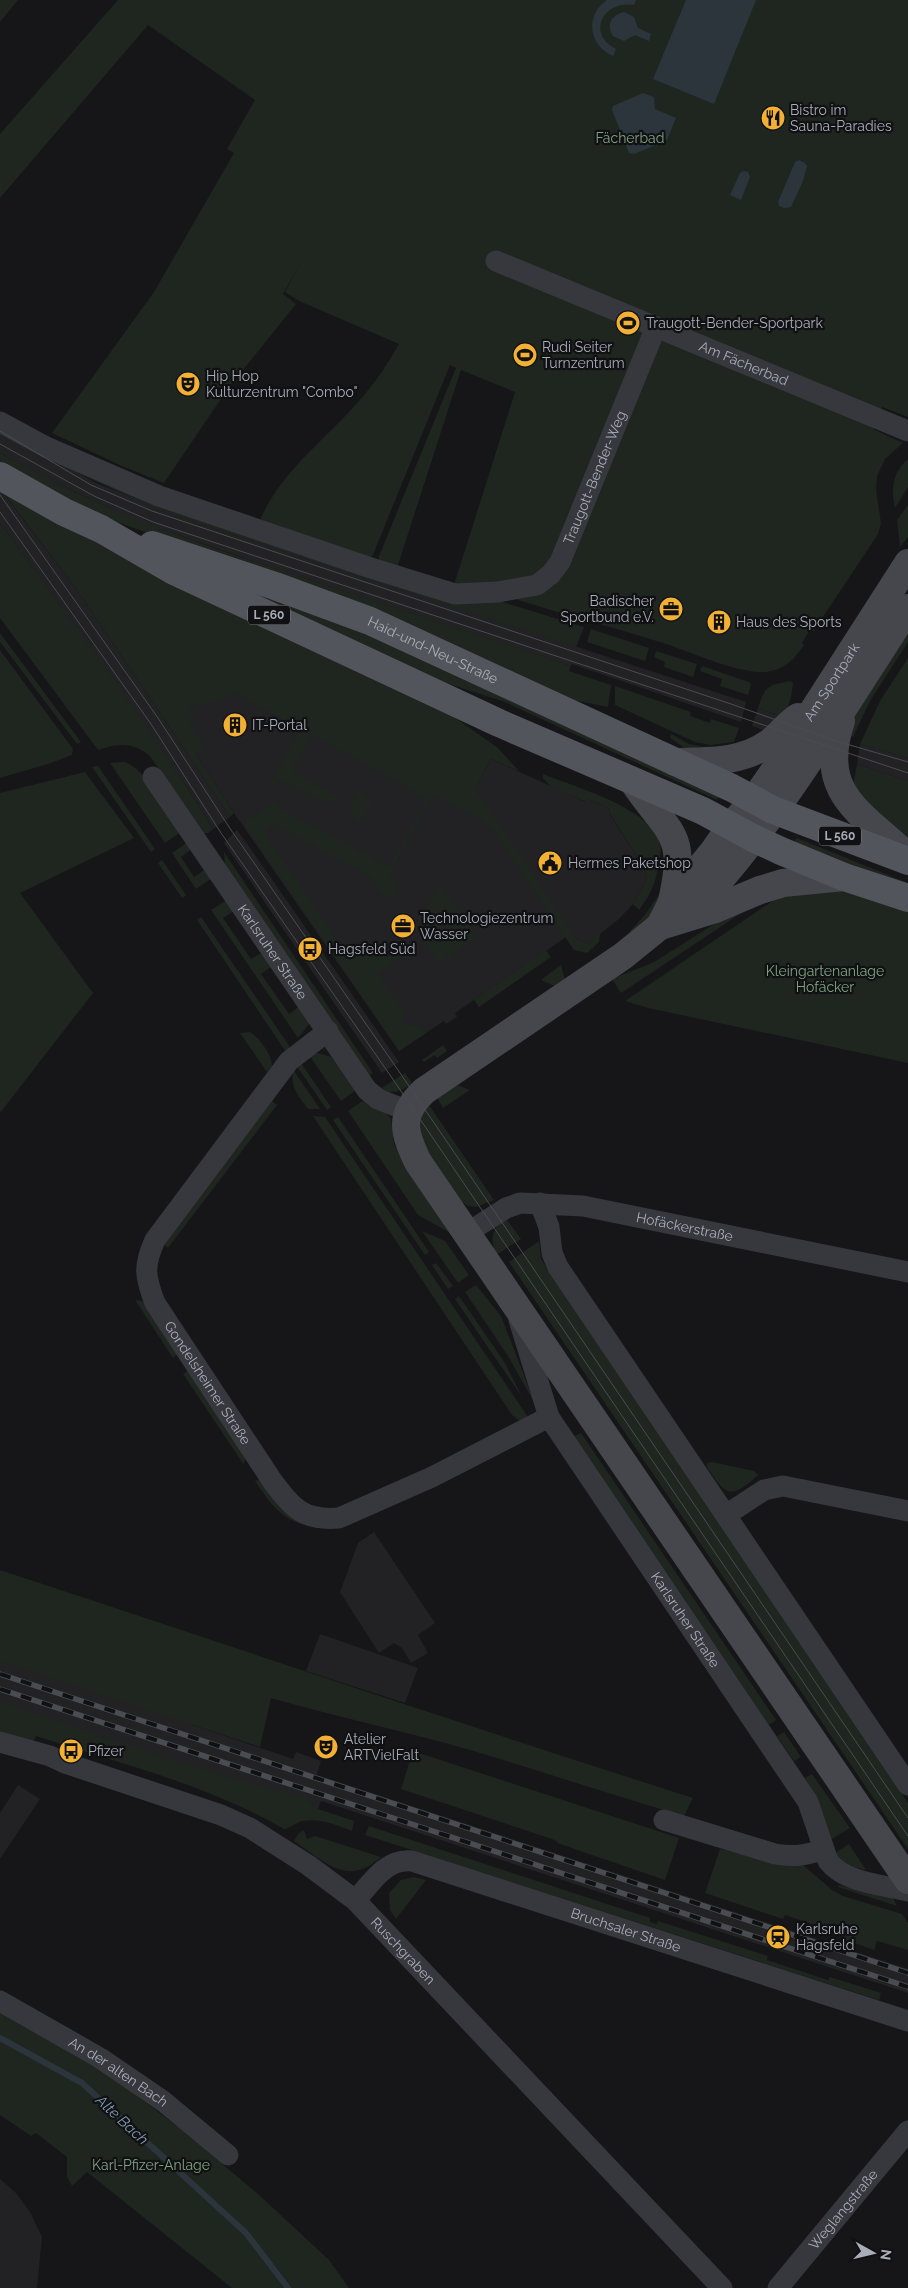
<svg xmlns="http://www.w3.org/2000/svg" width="908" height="2288" viewBox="0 0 908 2288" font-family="Raleway,sans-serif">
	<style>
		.built { fill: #222225 }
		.green { fill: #1e261f }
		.water { fill: #2c353c }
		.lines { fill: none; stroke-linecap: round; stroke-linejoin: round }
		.stream { stroke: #2c353c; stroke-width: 6 }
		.street { stroke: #37383d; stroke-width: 21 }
		.secondary { stroke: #45474d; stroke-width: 28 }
		.primary { stroke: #53555c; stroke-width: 28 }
		.tram { stroke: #4a4c52; stroke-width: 1 }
		.rail-casing { stroke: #4a4c52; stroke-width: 5.5 }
		.rail { stroke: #111113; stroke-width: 4; stroke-dasharray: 11; stroke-linecap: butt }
		.labels { text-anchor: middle; stroke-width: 4.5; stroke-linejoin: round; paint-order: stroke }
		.shield { fill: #111113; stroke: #7b7e86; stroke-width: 1 }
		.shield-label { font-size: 12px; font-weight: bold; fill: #a8adb8 }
		.poi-label { font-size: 14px; fill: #a8adb8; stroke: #111113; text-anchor: start }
		.park-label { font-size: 14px; fill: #7fa381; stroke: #111113 }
		.street-label { font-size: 14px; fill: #a8adb8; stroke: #111113 }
		.water-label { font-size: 15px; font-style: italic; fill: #7f9bb3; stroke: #111113 }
	</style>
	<rect width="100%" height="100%" fill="#161618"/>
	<!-- built -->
	<path class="built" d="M0 428 96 483 197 523 746 702 741 722 572 664 571 666 275 569 131 518 36 474 0 453Z
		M0 489 75 587 230 817 213 829 187 787 58 602 0 523Z
		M233 683 491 813 475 788 491 759 586 802 588 799 610 809 609 813 644 868 646 881 633 904 619 919 600 934 596 933 590 945 577 939 572 933 455 1013 457 1017 446 1024 444 1021 399 1051 234 813 196 754 201 750 168 705Z
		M758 708 783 717 769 732 752 726Z
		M860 744 908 758V781L857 764Z
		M237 830 248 845 399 1062 382 1073 224 843Z
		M374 1532 435 1623 418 1635 428 1653 411 1663 402 1648 394 1643 379 1653 340 1592 358 1543Z
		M320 1634 418 1668 405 1703 306 1671Z
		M0 1651 163 1705 193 1725 293 1759 296 1752 321 1761 317 1775 908 1969V1993L321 1801 318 1809 0 1716Z
		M18 1785 40 1799 0 1859V1813Z
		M0 2179 16 2193 30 2212 42 2237 37 2288H0Z"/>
	<!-- green -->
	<path class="green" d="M0 0H18L0 22Z
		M118 0H908V417L882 407 873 429 903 443 885 459 877 476 876 490 881 523 878 534 813 632 810 630 802 643 804 645C795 659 784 670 766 672 737 674 689 651 660 642 613 627 565 615 518 600L522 579 493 584 454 585 515 392 461 370 397 568 379 562V556L456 368 450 365 373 555 369 558 259 522C280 472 324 441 359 401 375 383 387 365 399 344L299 301 285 292 300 264 283 294 296 304 227 390 164 483 122 466 52 433 154 292 234 153 227 149 255 100 148 25 0 198V134Z
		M0 453C101 512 212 548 322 584 405 611 488 638 571 666L569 671 611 685 608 707 573 700 440 638 346 598 200 552 84 510 0 465Z
		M908 459V487L895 508C891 490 892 472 908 459Z
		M67 468 584 627 576 647 197 523 153 507Z
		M2 491 440 707 498 748 519 771 491 759 475 788 577 939 590 945 596 932 600 934 599 942 587 953 574 950 494 832 484 821 433 794 388 877 400 884 392 900 372 889 376 880 273 824 263 831 341 946C360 959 385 960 406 950L408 954 378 974 405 1011 403 1016 404 1023 410 1026 417 1024 426 1033 399 1051 243 823 268 806 276 803 278 807 389 867 426 800 415 794 416 792 312 735 294 768 295 773 336 796 341 795 337 800 325 803 280 780 272 785 271 782 300 729 234 692 226 698 188 708 195 719 190 724 206 747 196 754 234 813 230 817 75 587Z
		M908 505V537L900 547 897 520Z
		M0 523C74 623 148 723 213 829L208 833H204L149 755C132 742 118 743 98 750L0 618Z
		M260 592 420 656 720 795 717 800 505 702 449 684 257 598Z
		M591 629 649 648 645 661 587 642Z
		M904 632 908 635V642L870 701 853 737 845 734 849 725Z
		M0 633 81 742 77 744 0 642Z
		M0 650 73 749 72 755 48 764 0 778Z
		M656 651 697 664 693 677 664 667 665 662 654 657Z
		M908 658V758L860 744 880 701Z
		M702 666 749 682 751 684 748 695 720 686 722 679 700 671Z
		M790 681 793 683C792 695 789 707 783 717L758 708C765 686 768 685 790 681Z
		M615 686 691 712 690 716 710 723 711 719 739 728 734 742 711 745 695 742 615 705Z
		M671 734 689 744 708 748 689 751 670 738Z
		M124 762C146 767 168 813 181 832L165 843 110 763Z
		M857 764 908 781V837L891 829 847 785 854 781Z
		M98 766 155 849 151 852 92 767Z
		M85 772 134 838 20 893 93 993 0 1113V793Z
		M543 774C575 787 648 807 660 842 662 847 660 856 659 861 657 881 651 894 639 910L633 904 646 881 644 868 609 812 610 809 588 799 587 802 551 787 543 778Z
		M357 791 372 800 360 823C345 815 350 803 357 791Z
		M797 838 908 883V890L793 843Z
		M188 842 192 849 181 857 194 877 206 869 212 878 196 889 172 853Z
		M224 852 373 1073 368 1076 225 864Z
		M162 860 186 895 182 898 158 863Z
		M441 886 476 937 439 963C434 955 427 948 423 940 415 922 430 899 441 886Z
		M826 887 868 897 908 912V1063L648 1008 625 1001 780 896Z
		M662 890C659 906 646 928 629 932L644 916Z
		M227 900 234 911 223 918 251 959 263 952 272 966 261 974 289 1014 300 1006 310 1023 298 1038 211 910Z
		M761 900 621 993 612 979 654 962 727 916Z
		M201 917 290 1047 286 1052 197 920Z
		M546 950 551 957 479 1007 474 1000Z
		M561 965 565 980 555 986 541 980Z
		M250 1032C259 1037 272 1055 272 1066L267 1072 240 1033Z
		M443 1045 447 1051 437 1058 435 1055 424 1062 422 1060Z
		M318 1053 331 1057 356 1090 341 1101 309 1055Z
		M301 1063 331 1107 327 1110 298 1068Z
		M294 1071 320 1109H308C300 1098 288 1085 294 1071Z
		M405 1073 412 1083C403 1091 392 1095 380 1089Z
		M455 1084 470 1090 443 1108 437 1098Z
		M364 1100 386 1113 391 1119 394 1144 400 1156 454 1235 418 1215 348 1111Z
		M272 1101 277 1105 168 1248 163 1244Z
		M429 1105 494 1200 476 1207 468 1206 460 1201 425 1151 419 1125 423 1113Z
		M313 1116 325 1117 530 1420 521 1422 512 1415Z
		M338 1117 429 1252 425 1255 333 1120Z
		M507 1220 521 1239 496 1255C490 1241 491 1226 507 1220Z
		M422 1231 445 1241 469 1275 458 1283Z
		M539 1241 541 1259 547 1268 908 1803V1849L509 1262Z
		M436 1263 453 1286 448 1289 432 1265Z
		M476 1285 501 1316 535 1404 508 1356 465 1292Z
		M459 1296 505 1363 522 1397 455 1299Z
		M135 1300 144 1301 178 1353 173 1358Z
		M189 1370 245 1457 244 1465 183 1374Z
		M581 1433 776 1720 769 1725 574 1436Z
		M712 1462 754 1471 758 1475C730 1500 727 1497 707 1467V1463Z
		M258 1480 262 1481 310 1526C283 1522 269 1502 255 1481Z
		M0 1570C231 1646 461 1724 693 1798L684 1816C612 1795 541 1771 470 1750 404 1731 337 1717 271 1698L260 1747 0 1661Z
		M0 1702 179 1763 307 1799 318 1809 354 1821 352 1831C336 1825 320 1818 303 1821 296 1822 291 1828 284 1829 208 1785 119 1763 36 1736L33 1742 0 1732Z
		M784 1732 801 1757 794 1761 777 1736Z
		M413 1751 679 1838 665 1880 557 1843V1841L549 1838 401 1789Z
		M812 1774 850 1828 830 1840 819 1803 805 1778Z
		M369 1826 650 1918V1922L657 1924 658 1921 768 1956 767 1960 828 1980 830 1977 881 1993 879 2000 365 1835Z
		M304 1830 307 1839 315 1836 381 1857C347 1888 324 1861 294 1841L299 1833Z
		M849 1844 866 1870C856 1868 840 1863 835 1853Z
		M720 1849 803 1865 832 1890 843 1896 902 1914 908 1923V1950L877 1941 874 1950 843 1939 844 1935 785 1915 783 1919 705 1893Z
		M414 1877 426 1880 396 1919 390 1910 389 1893 401 1880Z
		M838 1885 893 1898 897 1906 838 1887Z
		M0 2011 91 2060 183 2131 257 2193 329 2260 349 2288H232L87 2172 72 2186 67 2177V2157L36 2133 31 2136 0 2115Z"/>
	<!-- water -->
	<path class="water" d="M607 0H636L634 5C603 0 586 34 616 49L613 56C588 45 585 15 607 0Z
		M686 0H756L714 104 653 79Z
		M624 12 634 17 638 28 651 34 649 41 635 35 624 41 613 36C606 25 611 15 624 12Z
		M643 93 654 97 655 109 676 118 667 140 659 139 656 145 634 154 629 153 612 110 613 106Z
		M799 160 805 163 807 166 803 181 791 207 784 208 779 206 778 202 795 162Z
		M744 171 748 172 750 177 741 200 730 195 740 173Z"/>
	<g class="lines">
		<!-- stream -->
		<path class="stream" d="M0 2038 82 2083 246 2233 288 2288"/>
		<!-- street -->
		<g class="street">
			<path id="s1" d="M496 261 908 431"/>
			<path id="s2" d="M0 422 46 447 159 496 371 568 455 594 498 592 537 585 551 574 560 562 656 327"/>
			<path id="s3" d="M153 777 367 1090 378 1099 408 1111"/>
			<path id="s4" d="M328 1031 289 1061 155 1240C143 1266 145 1277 155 1303L273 1482C293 1508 303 1521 339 1518L432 1477 549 1417"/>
			<path d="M540 1203 549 1227 552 1253 558 1267 908 1785"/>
			<path id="s5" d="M467 1233 506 1208 520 1203 583 1206 908 1272"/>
			<path id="s6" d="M519 1320 549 1417 808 1802 828 1861C845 1883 883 1885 908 1891"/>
			<path d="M726 1515 764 1490 783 1486 908 1511"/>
			<path id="s7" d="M0 1742 50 1756 65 1763 221 1815 250 1828 308 1865 355 1900 722 2288"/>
			<path d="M664 1820 775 1854C793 1857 806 1856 823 1849"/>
			<path id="s8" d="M356 1900C371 1883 386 1858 412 1861L908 2021"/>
			<path id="s9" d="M0 2001 100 2058 163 2101 228 2155"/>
			<path id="s10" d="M778 2288 908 2131"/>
		</g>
		<!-- secondary -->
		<g class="secondary">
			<path d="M841 721C816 795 863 813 908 857"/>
			<path d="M675 762C708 761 741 763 769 743 780 735 787 724 798 717"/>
			<path d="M634 783C669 835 688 832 672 901"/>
			<path d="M844 877 783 883 760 890 715 909 660 926 623 956 424 1091C398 1115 404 1133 418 1162L908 1880"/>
			<path d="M687 916C775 825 839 713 908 608"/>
			<path id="s11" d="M660 926 672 902 713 852 731 826 754 800 777 767 908 563"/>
		</g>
		<!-- primary -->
		<g class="primary">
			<path d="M0 476 64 512 101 529 172 570 499 723 703 811 753 838 781 851 844 877 908 898"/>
			<path id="s12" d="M152 545 275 586 370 621 732 788 773 810 908 861"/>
		</g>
		<!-- tram -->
		<path class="tram" d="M0 431 91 485 152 511 731 704 836 741 908 762
			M0 444 94 496 153 522 908 773
			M0 495 158 718 229 827 398 1070 908 1818
			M0 512 151 724 221 833 390 1075 908 1836"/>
		<defs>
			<path id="rail" d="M0 1674 908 1973
				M0 1689 908 1987"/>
		</defs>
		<!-- rail casing -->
		<use href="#rail" class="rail-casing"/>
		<!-- rail -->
		<use href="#rail" class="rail"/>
	</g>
	<!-- icons -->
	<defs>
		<symbol id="restaurant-disc" viewBox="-11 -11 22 22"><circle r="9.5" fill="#f2b134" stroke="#111113"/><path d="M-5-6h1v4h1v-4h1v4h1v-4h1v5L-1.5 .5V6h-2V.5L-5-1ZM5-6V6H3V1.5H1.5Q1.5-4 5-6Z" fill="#111"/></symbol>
		<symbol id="stadium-disc" viewBox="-11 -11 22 22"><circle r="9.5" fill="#f2b134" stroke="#111113"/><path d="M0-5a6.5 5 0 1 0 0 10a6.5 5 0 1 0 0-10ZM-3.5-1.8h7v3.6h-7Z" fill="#111"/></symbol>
		<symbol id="theatre-disc" viewBox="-11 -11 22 22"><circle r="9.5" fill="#f2b134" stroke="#111113"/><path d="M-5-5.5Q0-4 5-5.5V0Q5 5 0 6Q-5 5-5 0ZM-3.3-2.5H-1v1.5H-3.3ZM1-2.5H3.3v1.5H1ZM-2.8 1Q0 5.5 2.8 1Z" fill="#111"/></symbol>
		<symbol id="office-disc" viewBox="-11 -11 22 22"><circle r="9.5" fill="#f2b134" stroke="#111113"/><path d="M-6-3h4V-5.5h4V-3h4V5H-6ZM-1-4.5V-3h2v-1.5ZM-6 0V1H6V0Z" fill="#111"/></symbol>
		<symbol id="building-disc" viewBox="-11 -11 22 22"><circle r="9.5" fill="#f2b134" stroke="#111113"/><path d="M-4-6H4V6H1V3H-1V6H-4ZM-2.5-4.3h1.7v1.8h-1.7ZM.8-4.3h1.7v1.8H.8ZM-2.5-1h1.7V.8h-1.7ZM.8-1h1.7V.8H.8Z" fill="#111"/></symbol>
		<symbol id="civic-disc" viewBox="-11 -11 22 22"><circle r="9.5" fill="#f2b134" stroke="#111113"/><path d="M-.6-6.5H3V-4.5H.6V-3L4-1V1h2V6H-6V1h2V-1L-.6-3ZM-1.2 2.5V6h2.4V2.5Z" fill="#111"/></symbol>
		<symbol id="bus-disc" viewBox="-11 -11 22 22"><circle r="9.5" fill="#f2b134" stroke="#111113"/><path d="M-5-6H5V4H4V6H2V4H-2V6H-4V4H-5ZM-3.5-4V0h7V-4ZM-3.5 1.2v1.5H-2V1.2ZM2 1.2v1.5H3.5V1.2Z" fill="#111"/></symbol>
		<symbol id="station-disc" viewBox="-11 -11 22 22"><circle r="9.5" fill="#f2b134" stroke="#111113"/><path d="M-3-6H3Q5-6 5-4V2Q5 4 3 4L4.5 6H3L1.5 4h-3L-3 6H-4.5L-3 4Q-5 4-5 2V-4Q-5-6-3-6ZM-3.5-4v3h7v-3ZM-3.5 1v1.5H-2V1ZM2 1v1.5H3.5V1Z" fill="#111"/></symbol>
	</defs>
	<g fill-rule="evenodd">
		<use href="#restaurant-disc" x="759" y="104" width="28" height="28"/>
		<use href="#stadium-disc" x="614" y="309" width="28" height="28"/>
		<use href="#stadium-disc" x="511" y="341" width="28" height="28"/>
		<use href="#theatre-disc" x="174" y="370" width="28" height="28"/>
		<use href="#office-disc" x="657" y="595" width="28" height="28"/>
		<use href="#building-disc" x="705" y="608" width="28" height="28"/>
		<use href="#building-disc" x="221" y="711" width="28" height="28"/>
		<use href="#civic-disc" x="536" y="849" width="28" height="28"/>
		<use href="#office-disc" x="389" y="912" width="28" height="28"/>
		<use href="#bus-disc" x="296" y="935" width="28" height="28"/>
		<use href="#theatre-disc" x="312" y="1733" width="28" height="28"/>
		<use href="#bus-disc" x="57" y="1737" width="28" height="28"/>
		<use href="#station-disc" x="764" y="1923" width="28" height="28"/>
	</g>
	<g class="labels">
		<!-- shield labels -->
		<g class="shield">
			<rect x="248" y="605.5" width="42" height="19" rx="4"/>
			<rect x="819" y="826.5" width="42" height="19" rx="4"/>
		</g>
		<g class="shield-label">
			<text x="269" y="619">L 560</text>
			<text x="840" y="840">L 560</text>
		</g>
		<!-- poi labels -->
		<g class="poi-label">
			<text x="790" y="115">Bistro im<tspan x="790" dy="16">Sauna-Paradies</tspan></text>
			<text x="646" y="328">Traugott-Bender-Sportpark</text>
			<text x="542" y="352">Rudi Seiter<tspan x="542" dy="16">Turnzentrum</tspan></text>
			<text x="206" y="381">Hip Hop<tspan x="206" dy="16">Kulturzentrum "Combo"</tspan></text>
			<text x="654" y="606" text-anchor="end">Badischer<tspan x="654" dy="16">Sportbund e.V.</tspan></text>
			<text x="736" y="627">Haus des Sports</text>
			<text x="252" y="730">IT-Portal</text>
			<text x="568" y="868">Hermes Paketshop</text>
			<text x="420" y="923">Technologiezentrum<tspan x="420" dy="16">Wasser</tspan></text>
			<text x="328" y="954">Hagsfeld Süd</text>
			<text x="344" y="1744">Atelier<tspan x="344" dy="16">ARTVielFalt</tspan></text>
			<text x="88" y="1756">Pfizer</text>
			<text x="796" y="1934">Karlsruhe<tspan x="796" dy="16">Hagsfeld</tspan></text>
		</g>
		<!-- park labels -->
		<g class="park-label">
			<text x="630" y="143">Fächerbad</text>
			<text x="825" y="976">Kleingartenanlage<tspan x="825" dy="16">Hofäcker</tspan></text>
			<text x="151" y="2170">Karl-Pfizer-Anlage</text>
		</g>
		<!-- street labels -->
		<g class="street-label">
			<text dy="5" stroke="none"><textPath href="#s1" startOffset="268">Am Fächerbad</textPath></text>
			<text dy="5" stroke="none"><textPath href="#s2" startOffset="694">Traugott-Bender-Weg</textPath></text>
			<text dy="5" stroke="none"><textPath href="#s12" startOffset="300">Haid-und-Neu-Straße</textPath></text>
			<text dy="5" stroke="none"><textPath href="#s11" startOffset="299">Am Sportpark</textPath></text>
			<text dy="5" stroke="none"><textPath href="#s3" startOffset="212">Karlsruher Straße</textPath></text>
			<text dy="5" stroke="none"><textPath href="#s5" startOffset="228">Hofäckerstraße</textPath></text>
			<text dy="5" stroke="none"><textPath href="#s4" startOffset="434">Gondelsheimer Straße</textPath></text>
			<text dy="5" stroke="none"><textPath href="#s6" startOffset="346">Karlsruher Straße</textPath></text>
			<text dy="5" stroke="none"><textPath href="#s8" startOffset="296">Bruchsaler Straße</textPath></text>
			<text dy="5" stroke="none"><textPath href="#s7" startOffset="462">Ruschgraben</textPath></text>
			<text dy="5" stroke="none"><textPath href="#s9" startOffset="138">An der alten Bach</textPath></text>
			<text dy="5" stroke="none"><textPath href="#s10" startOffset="102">Weglangstraße</textPath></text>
		</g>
		<!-- water labels -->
		<g class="water-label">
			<text transform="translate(122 2120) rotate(43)" y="5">Alte Bach</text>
		</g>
	</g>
	<!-- north arrow -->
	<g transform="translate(873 2253) rotate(98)" stroke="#111113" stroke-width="4" paint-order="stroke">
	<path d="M0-4L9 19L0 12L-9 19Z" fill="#a8adb8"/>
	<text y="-8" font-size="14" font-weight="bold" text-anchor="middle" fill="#a8adb8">N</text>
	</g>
</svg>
